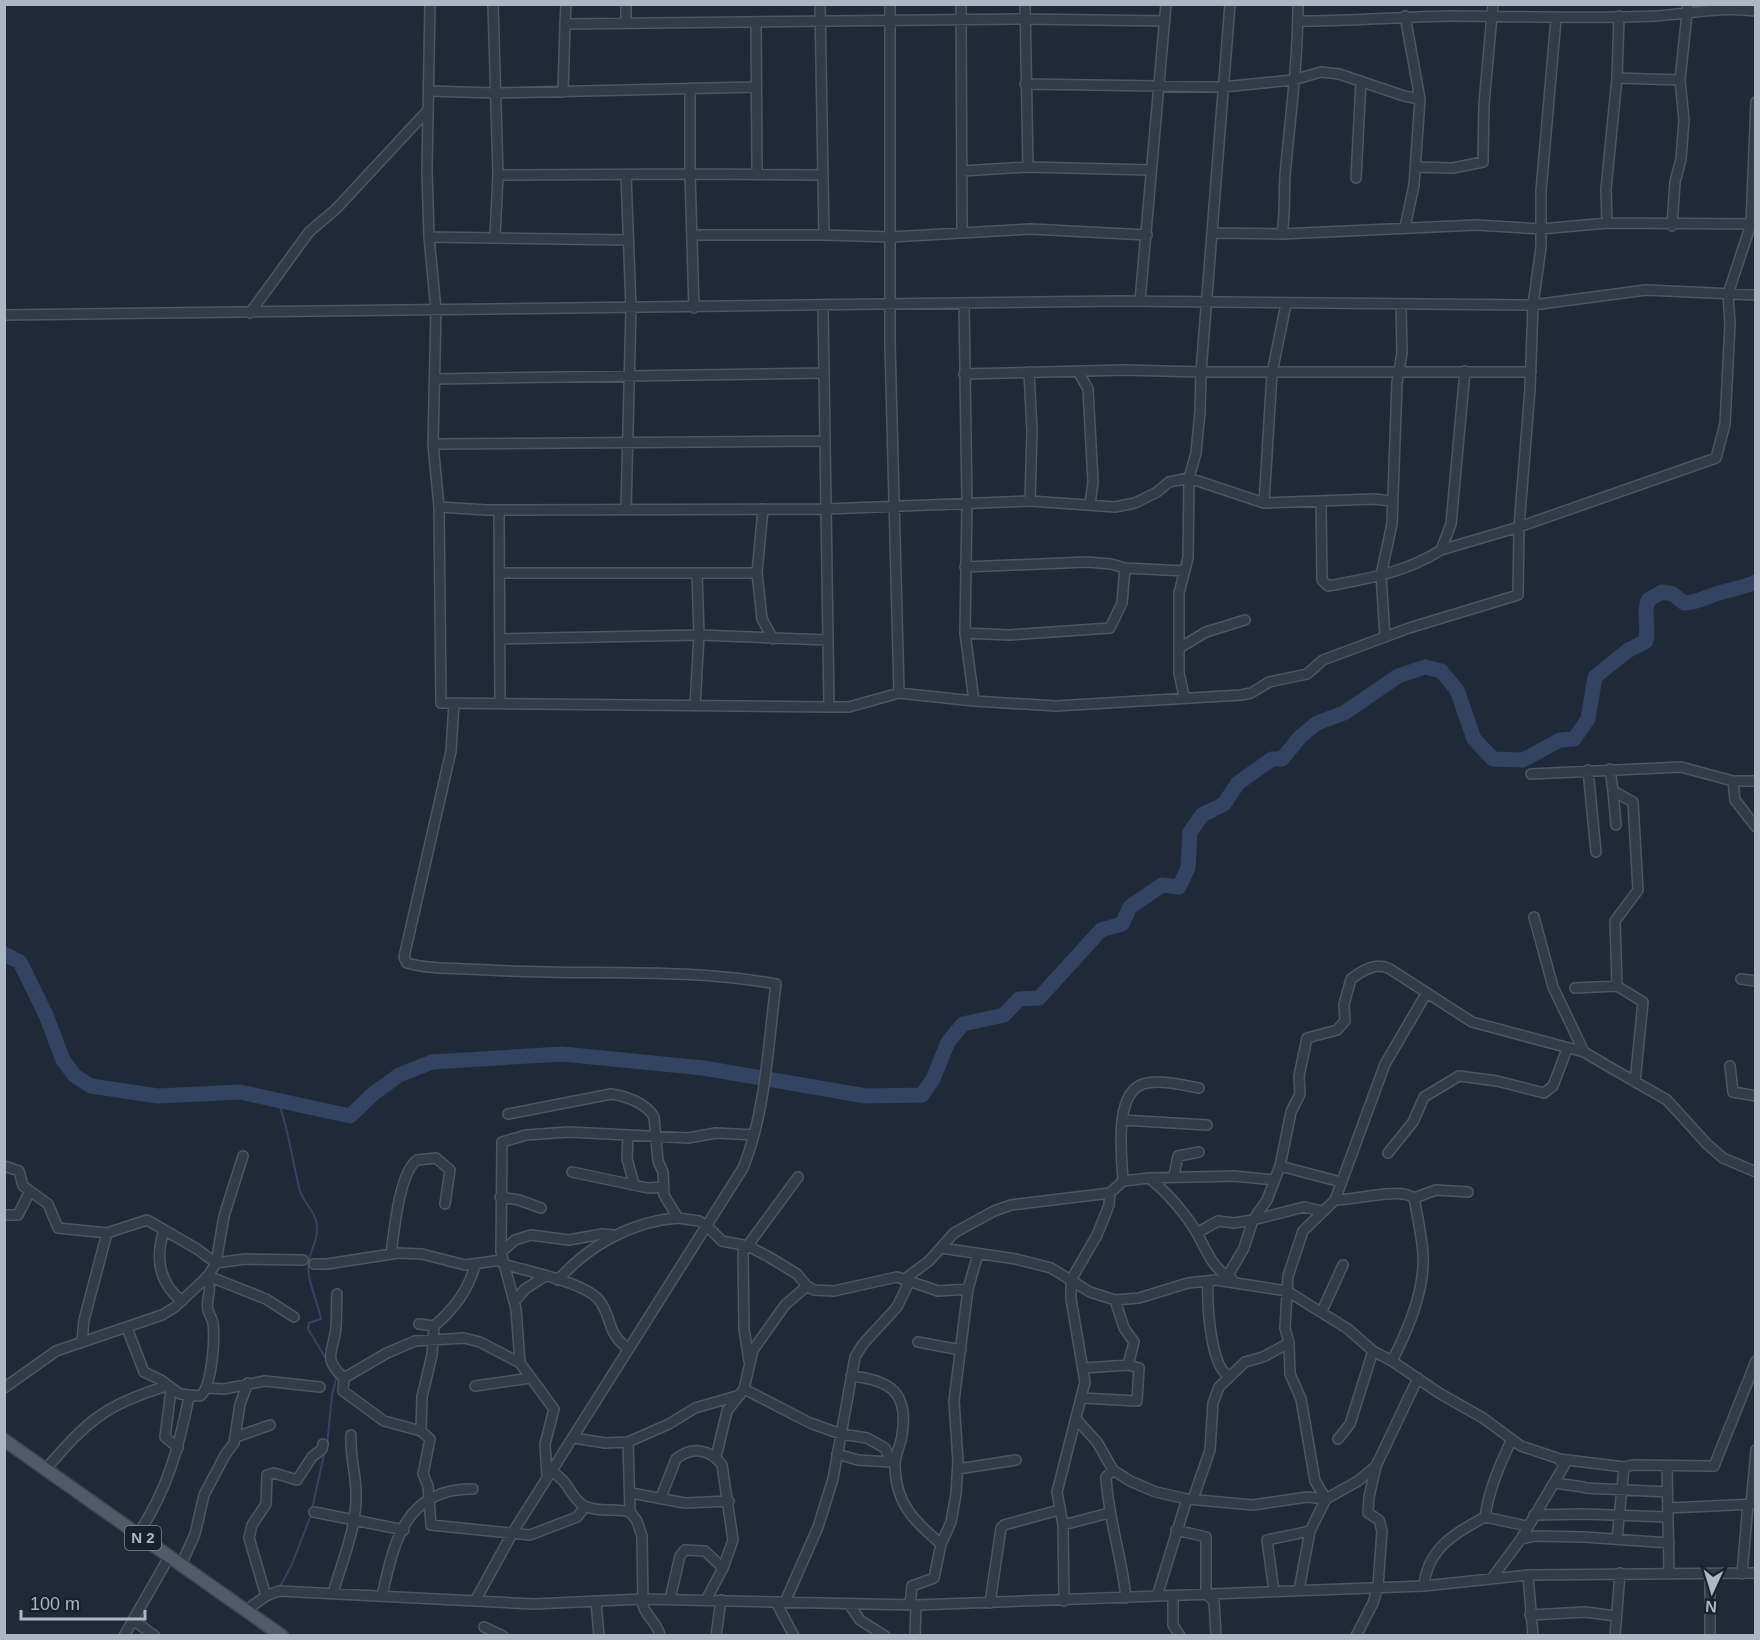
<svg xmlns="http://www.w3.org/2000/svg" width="1760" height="1640" viewBox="0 0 1760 1640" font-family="Helvetica,sans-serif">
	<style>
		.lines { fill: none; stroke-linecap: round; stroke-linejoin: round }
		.stream { stroke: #324461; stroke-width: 2 }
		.river { stroke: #324461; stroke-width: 15 }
		.minor-casing { stroke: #4e5664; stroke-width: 12 }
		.major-casing { stroke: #3d4452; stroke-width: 15 }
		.minor { stroke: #333b49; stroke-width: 9 }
		.major { stroke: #515a69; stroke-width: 12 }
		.labels { text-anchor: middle; stroke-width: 6; stroke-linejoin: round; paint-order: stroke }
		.shield { fill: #19202d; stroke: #818998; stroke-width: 1.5 }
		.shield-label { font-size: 15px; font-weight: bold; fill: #aeb6c6 }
	</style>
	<rect width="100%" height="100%" fill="#202938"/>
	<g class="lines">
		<!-- stream -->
		<path class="stream" d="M278 1101C289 1130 292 1161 300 1191 303 1201 313 1210 316 1220 320 1237 312 1246 309 1260 305 1277 318 1302 321 1319L309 1323 308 1329 328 1362
			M327 1445 332 1395 337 1376
			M312 1509 325 1450
			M279 1589 292 1564 311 1515"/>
		<!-- river -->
		<path class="river" d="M4 954 20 962 46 1015 63 1060 75 1076 91 1086 158 1096 240 1092 350 1116 373 1094 399 1075 432 1062 562 1054 703 1068 866 1096 922 1095 933 1079 948 1042 963 1024 1004 1015 1019 999 1039 998 1101 930 1122 924 1130 907 1162 885 1179 887 1188 868 1190 832 1202 815 1224 804 1238 783 1272 759H1282L1300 737 1317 723 1344 713 1398 676 1425 667 1441 671 1457 690 1474 739 1493 759 1523 760 1560 740 1574 739 1588 719 1595 677 1627 651 1646 641C1649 626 1643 615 1648 600L1662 592 1673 594 1684 603C1701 602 1704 597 1719 593 1732 589 1743 588 1756 582"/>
		<defs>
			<path id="minor" d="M430 4 427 170 429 237 436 310 433 444 439 507 441 703 829 707H849L899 693 974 701 1056 706 1241 695 1251 693 1269 682 1307 674 1323 660 1409 628 1518 595 1519 527 1530 389 1533 305 1541 247V191L1556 19
				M493 4 498 175 495 236
				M820 4 824 235 891 237 1031 229 1147 235
				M890 4V344L899 693
				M961 4 962 231
				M1025 4 1028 167
				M1405 16 1420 99 1414 185 1405 227
				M1298 21C1348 21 1398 17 1449 16 1518 16 1586 19 1655 16 1689 14 1721 6 1756 11
				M626 22V4
				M756 22 757 173
				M565 24 566 4
				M1617 78 1680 80
				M1025 84 1223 87 1293 80 1321 72 1339 74 1404 96 1420 99
				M429 91 494 93 755 87
				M563 92 565 24 1025 19 1165 21
				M1416 167 1453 168 1483 162 1484 104 1493 4
				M962 171 1028 167 1151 170
				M498 175 690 174V88
				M626 175 631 308 626 509
				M1356 178 1361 81
				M1607 223 1606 189 1617 78 1619 16
				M1672 226 1675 182 1681 159 1684 120 1680 80 1688 4
				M1214 233 1282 234 1476 225 1541 229 1607 223 1756 224
				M1282 234C1286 211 1283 188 1286 165 1291 112 1298 58 1298 4
				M694 235H824
				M429 237 628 240
				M1140 301 1166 4
				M964 304 967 503 965 633 974 701
				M823 306 829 707
				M694 308 690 174 821 175
				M250 313 309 232 336 209 428 110
				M4 315 1120 301 1533 305 1646 290 1756 295
				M1078 371 1088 389 1093 482 1090 505
				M1029 372 1032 431 1030 501
				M964 374 1124 370 1201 372 1230 4
				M435 379 824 373
				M433 444 825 441
				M1321 502 1322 580 1328 586C1367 579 1407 572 1441 550L1451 524 1465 371
				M1264 503 1272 373 1286 304
				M439 507 487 510 826 509 1030 501 1115 507 1135 503 1157 492 1169 482 1189 478 1264 503 1374 499 1391 501
				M499 510 500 703
				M1441 550 1519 527 1716 458 1725 424 1730 324 1728 294 1751 224 1756 102
				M965 567 1087 562 1111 564 1125 568 1185 571
				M500 573H757L763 509
				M757 573 762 619 773 639
				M965 633 1009 635 1110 628 1122 603 1125 568
				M1385 637 1381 575 1392 524 1397 383 1402 353 1401 306
				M500 639 699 635 828 640
				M1181 647 1206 632 1245 620
				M1184 696 1179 673V593L1188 558 1189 478 1196 453 1200 412 1201 372H1531
				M454 703 451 751 404 957 407 963C432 970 462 968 489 970 584 976 682 967 776 984 768 1044 766 1112 743 1168L513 1532 475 1601
				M695 706 699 635 697 573
				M1610 769 1613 791 1633 802 1638 890 1615 921 1617 986
				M1588 770 1596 852
				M1531 774 1681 767 1733 781 1735 800 1756 827
				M1733 781H1756
				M1613 791 1616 825
				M1534 917 1553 987 1584 1052
				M1741 979 1756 981
				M1575 988 1617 986 1643 1002 1635 1082
				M1730 1066 1733 1092 1756 1096
				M508 1114 611 1094C626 1096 646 1103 654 1117L658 1161 663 1172 664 1195 678 1218 699 1221 707 1226 722 1241 748 1246 769 1257 797 1274 807 1286 814 1290 834 1291 897 1277 938 1291 968 1289
				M1122 1120 1207 1125
				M628 1135 627 1159 634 1184
				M1388 1153 1413 1122 1424 1097 1459 1076 1497 1081 1544 1093 1553 1086 1567 1049
				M4 1166 19 1171 23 1186 48 1204 58 1228 107 1233 147 1220 197 1249 216 1263 245 1259 303 1260
				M1280 1166 1341 1182
				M572 1172 648 1188 663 1187
				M1174 1176 1178 1156 1199 1152
				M1149 1178C1167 1192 1187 1215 1198 1235 1207 1252 1213 1269 1232 1279
				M1123 1181C1122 1158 1113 1094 1143 1084 1160 1079 1182 1085 1199 1088
				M500 1197 519 1200 541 1208
				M1414 1198 1436 1190 1468 1192
				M1335 1200C1356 1200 1399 1187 1414 1198 1417 1213 1420 1229 1422 1244 1428 1283 1410 1326 1392 1361
				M4 1215H18L30 1191
				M164 1230C155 1258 159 1283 182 1301
				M1197 1233 1218 1221 1234 1223 1253 1220 1304 1207 1322 1211
				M941 1248 1016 1259 1051 1268 1090 1292 1115 1300 1139 1298 1188 1283 1216 1280 1287 1291 1348 1329 1373 1351 1392 1361 1439 1393 1483 1418 1521 1446 1557 1458 1563 1463
				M501 1252 515 1240 531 1235 569 1240 602 1234 613 1235
				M391 1254C394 1232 399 1173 417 1160L436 1158 450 1170 445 1204
				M314 1264H327L398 1253 422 1254 465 1265 502 1260
				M503 1264C526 1271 584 1282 599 1300 613 1318 605 1330 627 1348
				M208 1276 266 1299 294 1317
				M1227 1277 1244 1248 1253 1220 1267 1200 1280 1166 1291 1112 1300 1094 1299 1076 1307 1038 1337 1030 1345 1021 1344 1004 1351 979C1363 970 1376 962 1390 969L1472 1022 1584 1052 1606 1065 1667 1100 1707 1144 1723 1158 1756 1172
				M906 1278 929 1261 954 1233 994 1211 1011 1205 1110 1193 1123 1181 1149 1178 1234 1176 1274 1180
				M558 1280C588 1246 632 1221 678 1218
				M1208 1282C1207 1302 1210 1367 1229 1376
				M337 1294C336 1305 337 1316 336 1327 334 1352 321 1357 344 1378L343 1391 384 1421 421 1431 430 1439 423 1474 428 1486 431 1525 530 1535 577 1517 585 1507
				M514 1302 525 1289 544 1277
				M1322 1311 1343 1265
				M419 1324 434 1326C453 1310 469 1289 475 1265
				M127 1328 144 1372 161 1380 180 1394 200 1396C212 1388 215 1338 213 1323 212 1318 209 1315 208 1310 205 1296 214 1293 206 1277
				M82 1341 84 1320 107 1233
				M918 1342 961 1350
				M749 1361 744 1329 743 1252 798 1177
				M520 1363 516 1309 501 1252 502 1142 526 1135 569 1132 688 1138 716 1133 754 1135
				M1084 1368 1128 1365 1134 1342 1124 1328 1115 1300
				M851 1376C890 1380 909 1392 902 1435 901 1445 894 1456 895 1467 896 1504 914 1521 941 1544
				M344 1378 387 1353 415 1341 464 1338 480 1342 520 1363 554 1409 545 1444 547 1476
				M475 1386 531 1378
				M4 1388 56 1351 162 1315 175 1307 208 1276 216 1263 224 1216 243 1156
				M208 1388 224 1389 265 1381 320 1387
				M744 1389 810 1423 841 1434 867 1438 885 1448 891 1462
				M171 1390 165 1437 178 1448
				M1083 1398 1137 1401 1139 1368 1128 1365
				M1077 1420 1097 1442 1113 1470 1130 1481 1156 1492 1187 1499 1253 1505 1307 1497 1326 1499 1358 1481 1376 1466 1418 1378
				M421 1431 422 1397 432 1355 434 1326
				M236 1437 270 1425
				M574 1438 605 1443 628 1442 669 1424 695 1408 740 1395
				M1338 1439 1350 1424 1373 1351
				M628 1442 630 1512 637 1521 642 1536 643 1605C646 1617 658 1623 660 1636
				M837 1454 858 1460 891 1462 894 1464
				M716 1457 727 1411 744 1389 753 1350 785 1305 807 1286
				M1559 1459 1624 1467 1633 1465 1714 1466 1756 1361
				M1667 1467 1669 1573
				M46 1469C87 1421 106 1404 167 1386
				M958 1469 1016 1460
				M1113 1470 1106 1477C1108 1518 1122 1557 1126 1598
				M551 1471C570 1482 570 1497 583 1505 596 1513 615 1508 630 1512
				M1555 1483 1583 1487
				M1585 1488 1668 1492
				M631 1493 685 1503 729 1501
				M661 1497 676 1459C692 1446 710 1449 722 1465L733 1540 723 1568 706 1600
				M1193 1499 1210 1450 1213 1403 1219 1387 1245 1362 1263 1357 1289 1343
				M1326 1499 1315 1481 1301 1399 1290 1374 1289 1343 1285 1328 1288 1276 1303 1231 1335 1200 1385 1064 1426 994
				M1751 1504 1756 1450
				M1668 1508 1756 1504
				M314 1512 404 1530
				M1534 1515 1584 1514 1668 1517
				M1485 1517C1489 1489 1500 1464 1512 1439
				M1063 1525 1109 1513
				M1176 1530 1206 1537V1594L1214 1601 1216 1636
				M138 1534C167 1491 179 1447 189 1397
				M1521 1539 1535 1536 1584 1537 1669 1543
				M1617 1539 1624 1467
				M181 1565 195 1534 204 1495 225 1455 234 1443 240 1404 248 1383
				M1710 1574V1636
				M1742 1574 1748 1504
				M1528 1575 1533 1636
				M1492 1578 1521 1539 1565 1464
				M1424 1586C1427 1549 1456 1532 1485 1517L1527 1526
				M1299 1590 1310 1531 1326 1499
				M1274 1591 1267 1540 1310 1531
				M333 1593C342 1562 357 1527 356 1494 356 1473 350 1458 351 1435
				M266 1596 249 1538 252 1525 266 1504 267 1475 274 1473 297 1480 312 1457 322 1449 323 1444
				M382 1596C394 1542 405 1488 473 1489
				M1157 1596 1187 1499
				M1173 1596V1625L1180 1636
				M670 1599 680 1556 685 1550 705 1551 723 1568
				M1064 1601 1063 1525 1057 1492 1085 1382 1071 1299V1280L1097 1235 1109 1205 1110 1193
				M596 1602 599 1636
				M776 1602 794 1636
				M785 1602 818 1527 833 1479 855 1357 863 1344 897 1307 910 1280
				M990 1603 1001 1528 1004 1525 1059 1510
				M849 1604 860 1620 885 1636
				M910 1605 912 1586 934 1578 941 1544 951 1522 956 1494 958 1461 954 1401 968 1289 978 1254
				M246 1610 266 1596 279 1591 534 1604 642 1599 916 1605 1424 1586 1528 1575 1756 1573
				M1530 1615 1585 1612 1616 1616
				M133 1620 155 1636
				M484 1627 503 1636
				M124 1636 169 1557
				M716 1636 721 1600
				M915 1636 916 1605
				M1356 1636 1373 1603 1378 1586 1382 1531 1379 1520 1368 1513 1369 1497 1376 1466
				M1615 1636 1620 1573"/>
			<path id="major" d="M4 1440 282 1636"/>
		</defs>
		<!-- minor casing -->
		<use href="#minor" class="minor-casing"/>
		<!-- major casing -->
		<use href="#major" class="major-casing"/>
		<!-- minor -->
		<use href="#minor" class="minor"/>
		<!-- major -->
		<use href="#major" class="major"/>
	</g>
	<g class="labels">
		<!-- shield labels -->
		<rect class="shield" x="125" y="1526" width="36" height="24" rx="4.5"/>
		<g class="shield-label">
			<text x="143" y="1543">N 2</text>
		</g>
	</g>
	<!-- border -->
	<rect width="1760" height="1640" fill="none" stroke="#aeb6c6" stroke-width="12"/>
	<!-- north arrow -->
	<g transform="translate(1712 1592) rotate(184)" stroke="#19202d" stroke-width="4.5" paint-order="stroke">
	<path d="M0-4.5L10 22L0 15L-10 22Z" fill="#aeb6c6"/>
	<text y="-9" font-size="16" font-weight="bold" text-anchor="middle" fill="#aeb6c6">N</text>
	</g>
	<!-- scale -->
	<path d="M21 1610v9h124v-9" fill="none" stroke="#aeb6c6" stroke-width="3"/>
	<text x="30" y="1610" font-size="18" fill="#aeb6c6" stroke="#19202d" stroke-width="4.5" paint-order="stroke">100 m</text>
</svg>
